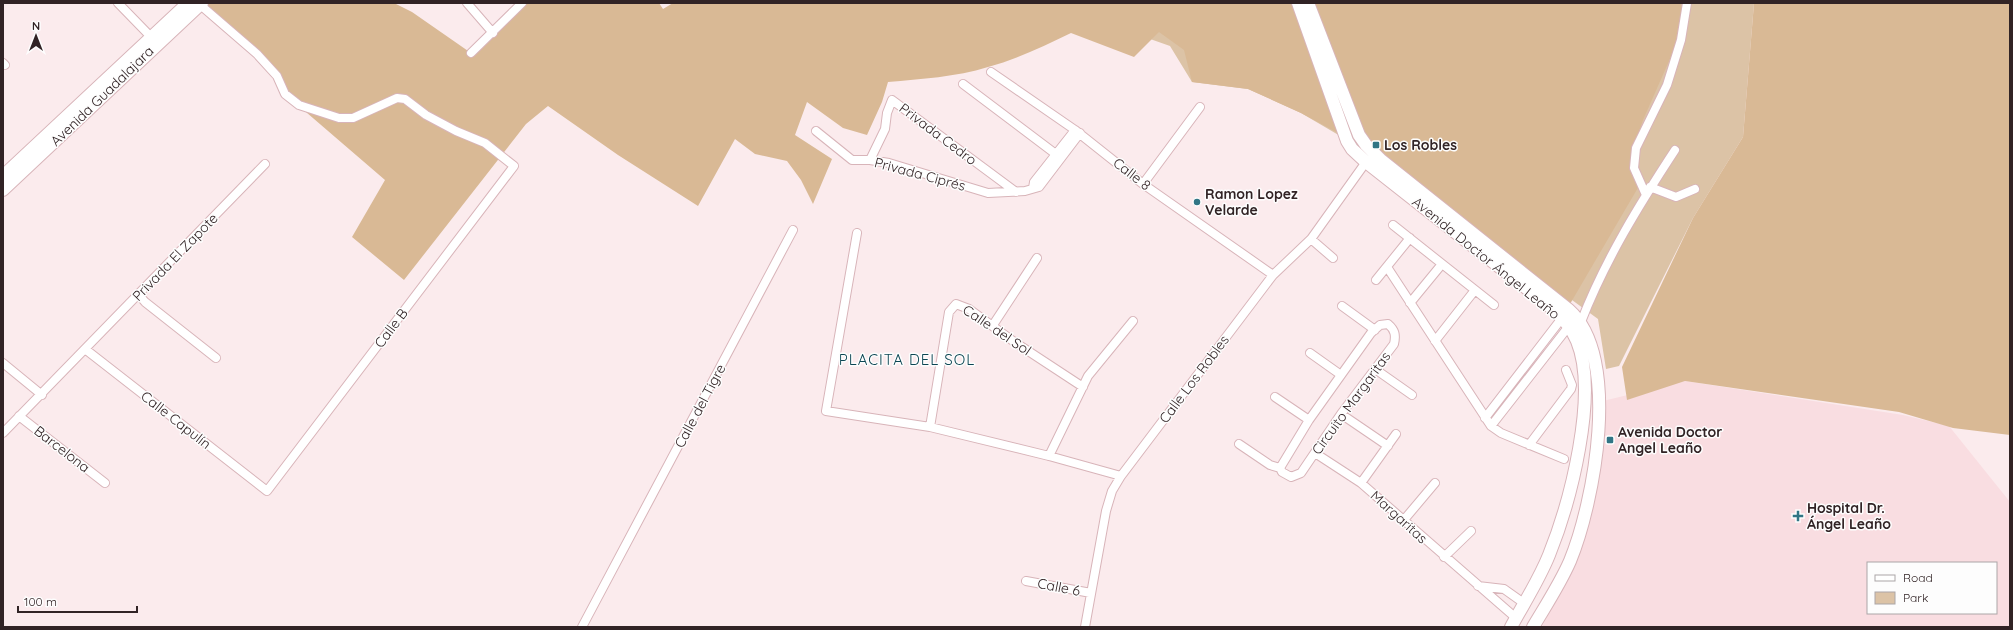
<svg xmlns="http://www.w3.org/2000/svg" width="2013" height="630" viewBox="0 0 2013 630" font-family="Quicksand,sans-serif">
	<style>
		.built { fill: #f9dde1; fill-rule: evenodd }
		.green { fill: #dcc3a6 }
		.forest { fill: #d9b995 }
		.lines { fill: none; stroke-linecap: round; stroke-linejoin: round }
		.street-casing { stroke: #d8b4b9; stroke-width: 10 }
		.secondary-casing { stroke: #d8b4b9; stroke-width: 14 }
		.street { stroke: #fff; stroke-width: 8 }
		.secondary { stroke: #fff; stroke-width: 12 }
		.poi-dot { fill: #317585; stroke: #fdfdfd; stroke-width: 1.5 }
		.labels { text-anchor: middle; stroke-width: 3; stroke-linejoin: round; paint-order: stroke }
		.street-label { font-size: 14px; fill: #312325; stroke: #fdfdfd }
		.poi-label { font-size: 14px; font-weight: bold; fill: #312325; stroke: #fdfdfd; text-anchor: start }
		.neighbourhood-label { font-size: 15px; letter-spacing: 1px; fill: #0c4653; stroke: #fdfdfd }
	</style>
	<rect width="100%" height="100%" fill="#fbebed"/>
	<!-- built -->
	<path class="built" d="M1685 381 1903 415 1949 426 2010 502V627H1542L1575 560 1603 401ZM1868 563H1996V613H1868Z"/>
	<!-- green -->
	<path class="green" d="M1070 3H1754L1743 137 1693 218 1619 366 1606 369 1598 319 1376 157 1301 113 1248 89 1192 82 1170 46 1119 28Z"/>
	<!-- forest -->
	<path class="forest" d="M202 3H394L412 12 471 53 522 3H659L663 9 673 3H1681L1682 8 1677 43 1643 120 1632 152 1639 186 1570 304 1384 158 1301 113 1248 89 1192 82 1184 50 1159 32 1134 57 1071 33C1044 46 1017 59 988 67 956 77 921 79 888 82L882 102 867 135 843 128 807 102 795 135 832 159 813 204 801 180 787 161 755 154 735 139 698 206 618 155 548 106 526 124 404 280 352 237 385 180 285 94 277 76Z
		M1754 3H2010V435L1953 428 1899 412 1685 381 1627 400 1622 367 1693 218 1743 137Z"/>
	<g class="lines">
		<defs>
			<path id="street" d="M118 3 154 40
				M467 3 493 33
				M471 53 522 3
				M3 63 5 65
				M991 72 1075 130 1143 184 1273 275
				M963 84 1061 158
				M816 131 852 160H870L889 163 988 193 1025 191 1039 187 1080 133
				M870 160 885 129 887 113 892 100 1016 192
				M1143 184 1200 107
				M1650 187 1676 197 1695 189
				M1033 188 1034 182 1075 130
				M1646 195 1634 168 1636 148 1667 85 1681 40 1687 3
				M1393 225 1494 305
				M857 233 826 411 930 427 1049 456 1121 476
				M1311 239 1333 258
				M1387 267 1491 426 1501 433 1564 459
				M1376 280 1410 238
				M139 295 145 302 216 358
				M1410 303 1442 264
				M1342 306 1375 330
				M1581 322C1605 260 1639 205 1675 150
				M993 325 1037 258
				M1435 341 1475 290
				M85 349 267 491 514 166 485 143 456 131 426 115 405 99 397 98 353 118H339L299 105 285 94 277 76 257 54 198 3
				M1310 353 1341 375
				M3 363 42 395
				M1375 369 1412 395
				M1275 397 1309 420
				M1341 414 1388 446
				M19 416 105 483
				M1485 418 1562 318
				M1491 426 1569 326
				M930 427 949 312 956 304 969 309 1013 341 1083 387
				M3 433 265 164
				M1239 444 1270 465 1280 468 1282 472 1291 477 1301 473 1341 414 1394 344C1396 335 1395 330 1388 324L1380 325 1371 333 1309 420 1280 468
				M1529 445 1571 389 1572 385 1566 370
				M1315 453 1361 483 1516 618
				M1049 456 1088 376 1133 321
				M1361 483 1396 434
				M1403 521 1435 483
				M1444 557 1471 531
				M1026 581 1091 593
				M1478 586 1504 589 1525 604
				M582 627 793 230
				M1085 627 1106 511 1112 491 1121 476 1273 275 1311 239 1366 162"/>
			<path id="secondary" d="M1298 3 1347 141 1352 149 1366 162 1554 310C1564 319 1572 329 1577 341 1599 394 1570 503 1549 555 1539 580 1524 603 1511 627
				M1308 3 1359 135 1366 145 1381 160 1569 310C1622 357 1594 503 1570 561 1560 584 1546 605 1533 627
				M3 176 188 3
				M3 190 202 3"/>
		</defs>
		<!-- street casing -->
		<use href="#street" class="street-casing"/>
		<!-- secondary casing -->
		<use href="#secondary" class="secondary-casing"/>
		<!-- street -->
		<use href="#street" class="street"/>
		<!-- secondary -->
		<use href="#secondary" class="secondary"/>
	</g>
	<!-- markers -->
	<g class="poi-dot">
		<rect x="1372" y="141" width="8" height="8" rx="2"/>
		<circle cx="1197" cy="202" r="4"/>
		<rect x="1606" y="436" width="8" height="8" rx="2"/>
		<path d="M1796 510h4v4h4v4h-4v4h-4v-4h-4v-4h4z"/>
	</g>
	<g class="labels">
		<!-- street labels -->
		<g class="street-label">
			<text transform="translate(102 96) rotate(-44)" y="5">Avenida Guadalajara</text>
			<text transform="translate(938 134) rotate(37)" y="5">Privada Cedro</text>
			<text transform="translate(920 174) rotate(15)" y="5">Privada Ciprés</text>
			<text transform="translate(1132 174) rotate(38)" y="5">Calle 8</text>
			<text transform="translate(175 257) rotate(-46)" y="5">Privada El Zapote</text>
			<text transform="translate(1486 258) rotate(39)" y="5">Avenida Doctor Ángel Leaño</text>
			<text transform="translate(391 328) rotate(-53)" y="5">Calle B</text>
			<text transform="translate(997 330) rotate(34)" y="5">Calle del Sol</text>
			<text transform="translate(1194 379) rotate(-53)" y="5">Calle Los Robles</text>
			<text transform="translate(1351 403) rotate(-54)" y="5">Circuito Margaritas</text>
			<text transform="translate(700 406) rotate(-62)" y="5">Calle del Tigre</text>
			<text transform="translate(176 420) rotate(38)" y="5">Calle Capulín</text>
			<text transform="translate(62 449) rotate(38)" y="5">Barcelona</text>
			<text transform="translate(1399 517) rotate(42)" y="5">Margaritas</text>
			<text transform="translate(1059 587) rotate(11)" y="5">Calle 6</text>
		</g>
		<!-- poi labels -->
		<g class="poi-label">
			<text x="1384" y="150">Los Robles</text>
			<text x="1205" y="199">Ramon Lopez<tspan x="1205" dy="16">Velarde</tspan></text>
			<text x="1618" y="437">Avenida Doctor<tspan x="1618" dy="16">Angel Leaño</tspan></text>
			<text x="1807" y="513">Hospital Dr.<tspan x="1807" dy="16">Ángel Leaño</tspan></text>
		</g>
		<!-- neighbourhood labels -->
		<g class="neighbourhood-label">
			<text x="907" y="365">PLACITA DEL SOL</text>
		</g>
	</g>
	<!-- border -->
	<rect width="2013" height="630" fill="none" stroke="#312325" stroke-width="8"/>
	<!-- legend -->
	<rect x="1867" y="562" width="130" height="52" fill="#fdfdfd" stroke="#aba6a7"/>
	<rect x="1875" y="575" width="20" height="6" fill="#ffffff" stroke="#aba6a7"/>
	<text x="1903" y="582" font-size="12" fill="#312325">Road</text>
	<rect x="1875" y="592" width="20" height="12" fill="#dcc3a6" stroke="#aba6a7"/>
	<text x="1903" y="602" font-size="12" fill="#312325">Park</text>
	<!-- north arrow -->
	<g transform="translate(36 36)" stroke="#fdfdfd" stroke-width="3" paint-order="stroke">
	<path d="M0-3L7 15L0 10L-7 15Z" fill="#312325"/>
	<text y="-6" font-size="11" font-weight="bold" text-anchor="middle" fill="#312325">N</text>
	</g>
	<!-- scale -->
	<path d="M18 606v6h119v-6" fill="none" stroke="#312325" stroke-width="2"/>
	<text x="24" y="606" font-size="12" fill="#312325" stroke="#fdfdfd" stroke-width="3" paint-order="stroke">100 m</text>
</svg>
